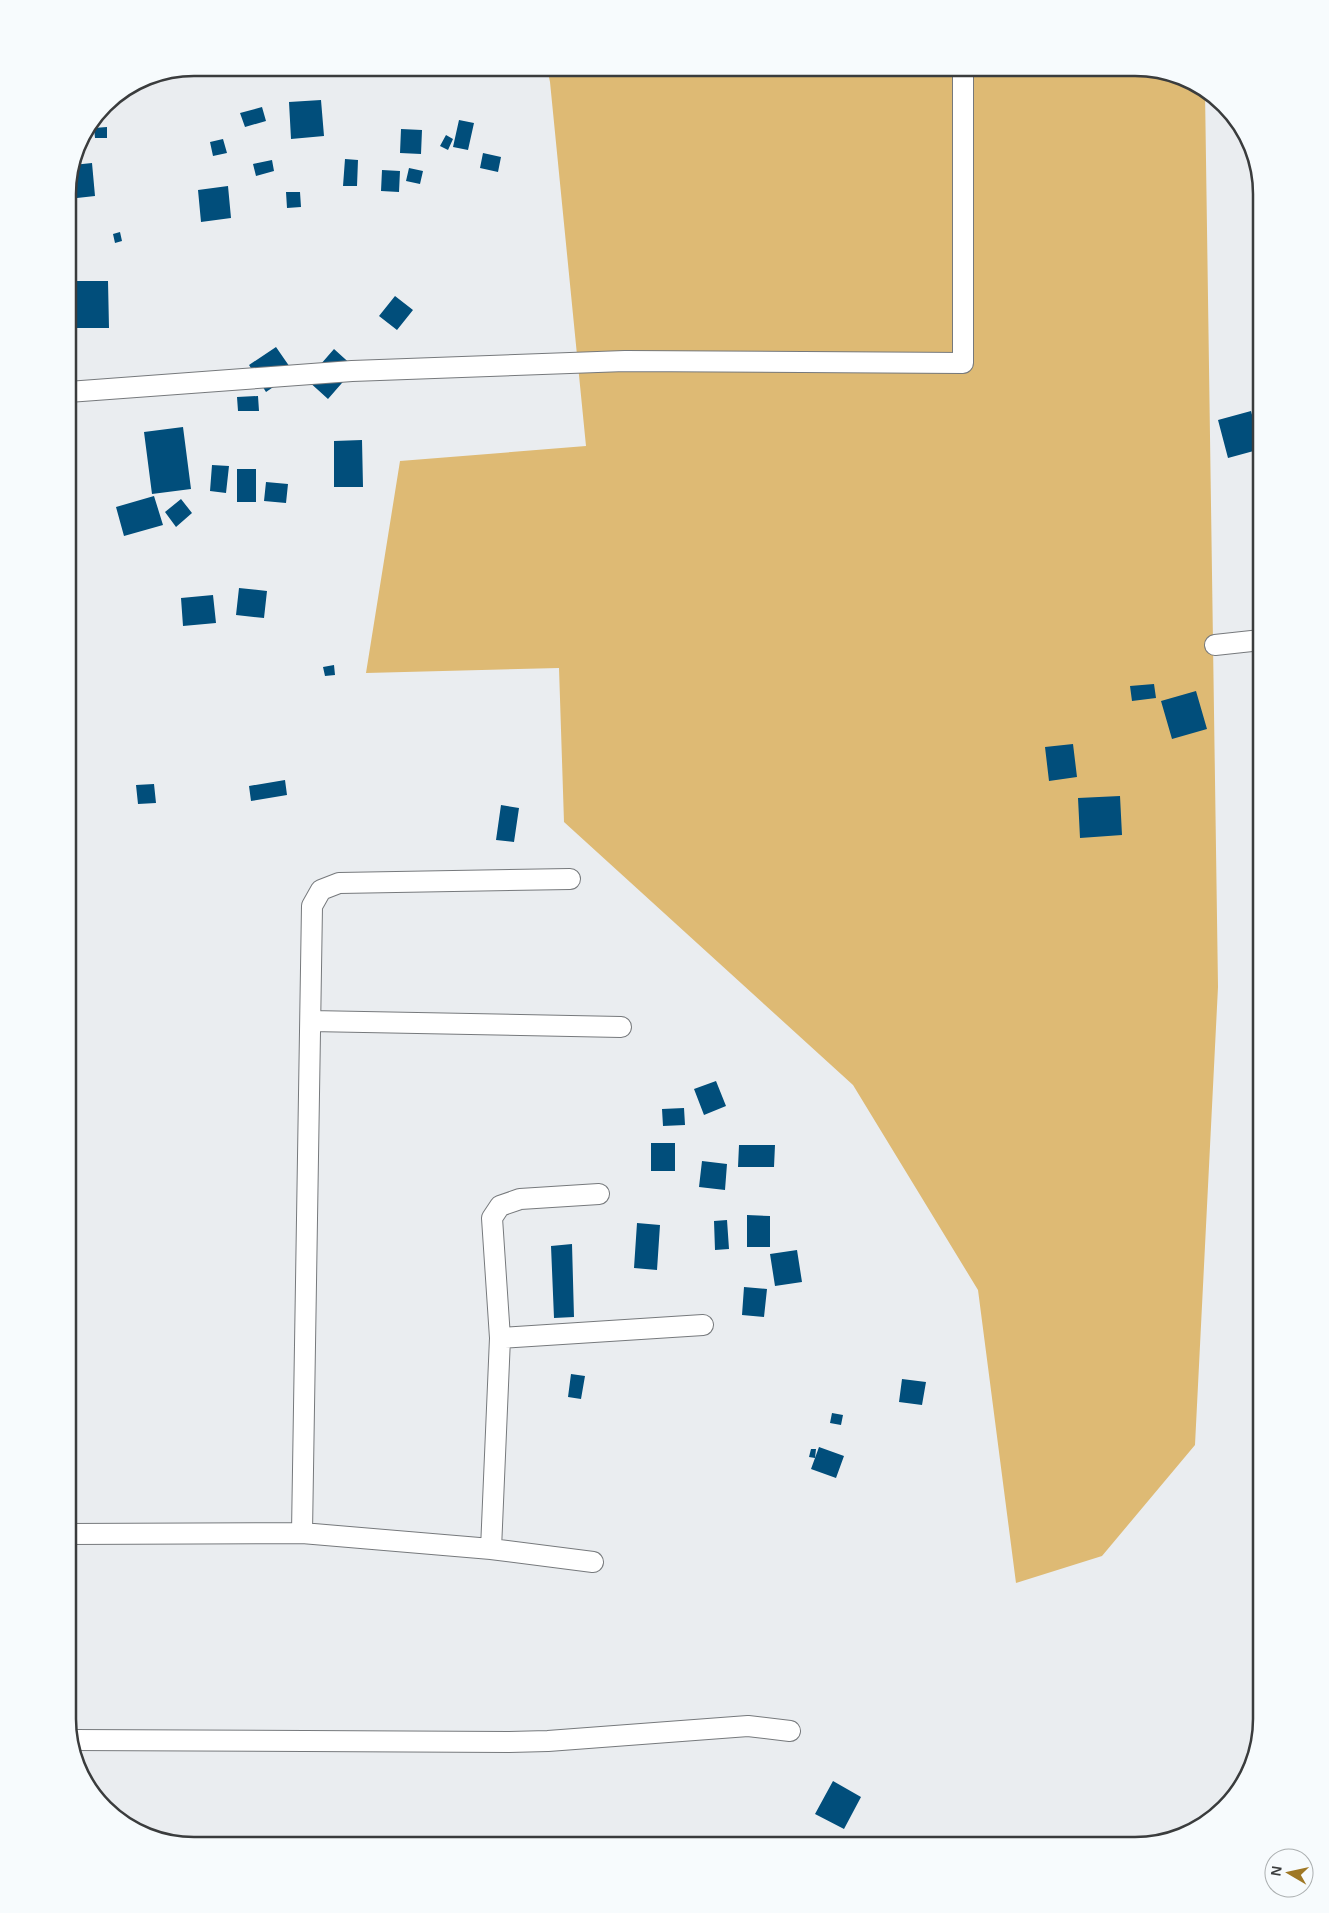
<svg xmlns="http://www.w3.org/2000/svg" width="1329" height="1913" viewBox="0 0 1329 1913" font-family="Helvetica,sans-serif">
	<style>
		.green { fill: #deba74 }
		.building { fill: #014e7b }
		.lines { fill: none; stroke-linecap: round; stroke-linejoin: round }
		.minor-casing { stroke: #76797c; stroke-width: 22 }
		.minor { stroke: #fff; stroke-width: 20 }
		.rim { fill: none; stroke: #3a3c3d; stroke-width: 2.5 }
	</style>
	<rect width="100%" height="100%" fill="#eaedf0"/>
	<!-- green -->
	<path class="green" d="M547 68H1143L1199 85 1205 91 1218 987 1195 1445 1102 1556 1016 1583 978 1290 853 1085 564 822 559 668 366 673 400 461 586 446 550 82Z"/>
	<!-- building -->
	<path class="building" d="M321 100 324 136 291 139 289 102Z
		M262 107 266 121 245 127 240 113Z
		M459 120 474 123 468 150 453 147Z
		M107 127V138H95L94 128Z
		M401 129 422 130 421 154 400 153Z
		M446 135 453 139 448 150 440 146Z
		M223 139 227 153 213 156 210 142Z
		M483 153 501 157 498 172 480 168Z
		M345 159 358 160 357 186H343Z
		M272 160 274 171 256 176 253 164Z
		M92 163 95 196 68 199V186L73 165Z
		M409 168 423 171 420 184 406 181Z
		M382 170 400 171 399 192 381 191Z
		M228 186 231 218 201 222 198 190Z
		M286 192H300L301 207 287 208Z
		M120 232 122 241 115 243 113 234Z
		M75 281H108L109 328H76L68 333V322L72 320 75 326Z
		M395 296 413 310 397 330 379 316Z
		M276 347 294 373 266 392 249 365Z
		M334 349 355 368 328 399 307 380Z
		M258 396 259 411H238L237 397Z
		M1251 411 1261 449 1228 458 1218 420Z
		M183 427 191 489 152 494 144 432Z
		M362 440 363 487H334V441Z
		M212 465 229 466 226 493 210 491Z
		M237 469H256V502H237Z
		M266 482 288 484 286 503 264 501Z
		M154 496 163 525 124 536 116 507Z
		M181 499 192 513 176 527 165 512Z
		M239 588 267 591 264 618 236 615Z
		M213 595 216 623 183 626 181 598Z
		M334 665 335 675 325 676 323 667Z
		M1154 684 1156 698 1132 701 1130 686Z
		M1196 691 1207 729 1172 739 1161 701Z
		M1073 744 1077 777 1049 781 1045 747Z
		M285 780 287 795 251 801 249 786Z
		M154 784 156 803 138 804 136 785Z
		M1120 796 1122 835 1080 838 1078 798Z
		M501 805 519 808 514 842 496 840Z
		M716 1081 726 1106 704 1115 694 1089Z
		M684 1108 685 1125 663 1126 662 1109Z
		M651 1143H675V1171H651Z
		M739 1145H775L774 1167H738Z
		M702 1161 727 1164 725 1190 699 1187Z
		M747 1215 770 1216V1247H747Z
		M727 1220 729 1249 715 1250 714 1221Z
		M637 1223 660 1225 657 1270 634 1268Z
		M572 1244 574 1317 554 1318 551 1246Z
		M797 1250 802 1282 775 1286 770 1254Z
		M744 1287 767 1289 764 1317 742 1315Z
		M571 1374 585 1376 581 1399 568 1397Z
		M902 1379 926 1382 922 1405 899 1402Z
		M832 1413 843 1415 841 1425 830 1423Z
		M819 1447 844 1456 836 1478 811 1469Z
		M811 1449H816L815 1458 809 1457Z
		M833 1781 861 1797 844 1829 815 1814Z"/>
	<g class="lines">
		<defs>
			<path id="minor" d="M68 392 352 371 625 361 963 363V68
				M1215 645 1261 640
				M311 1021 621 1027
				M500 1338 703 1325
				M302 1533 312 906 321 890 339 883 570 879
				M68 1534 302 1533 491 1549 593 1562
				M491 1549 500 1338 492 1218 500 1206 520 1199 599 1194
				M73 1740 509 1742 548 1741 748 1726 790 1731"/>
		</defs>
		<!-- minor casing -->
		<use href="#minor" class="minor-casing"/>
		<!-- minor -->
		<use href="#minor" class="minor"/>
	</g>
	<!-- crop -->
	<path d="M0 0H1329V1913H0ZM194 76H1135A118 118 0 0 1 1253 194V1719A118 118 0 0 1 1135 1837H194A118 118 0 0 1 76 1719V194A118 118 0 0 1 194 76Z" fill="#f7fbfd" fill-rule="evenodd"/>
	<path class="rim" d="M194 76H1135A118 118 0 0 1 1253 194V1719A118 118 0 0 1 1135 1837H194A118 118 0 0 1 76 1719V194A118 118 0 0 1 194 76Z"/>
	<!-- north arrow -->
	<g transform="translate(1289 1873) rotate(279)"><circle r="24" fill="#f7fbfd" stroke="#abafb0"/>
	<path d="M0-4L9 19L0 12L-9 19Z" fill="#9f7825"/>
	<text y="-8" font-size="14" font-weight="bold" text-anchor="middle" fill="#3a3c3d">N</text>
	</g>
</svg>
